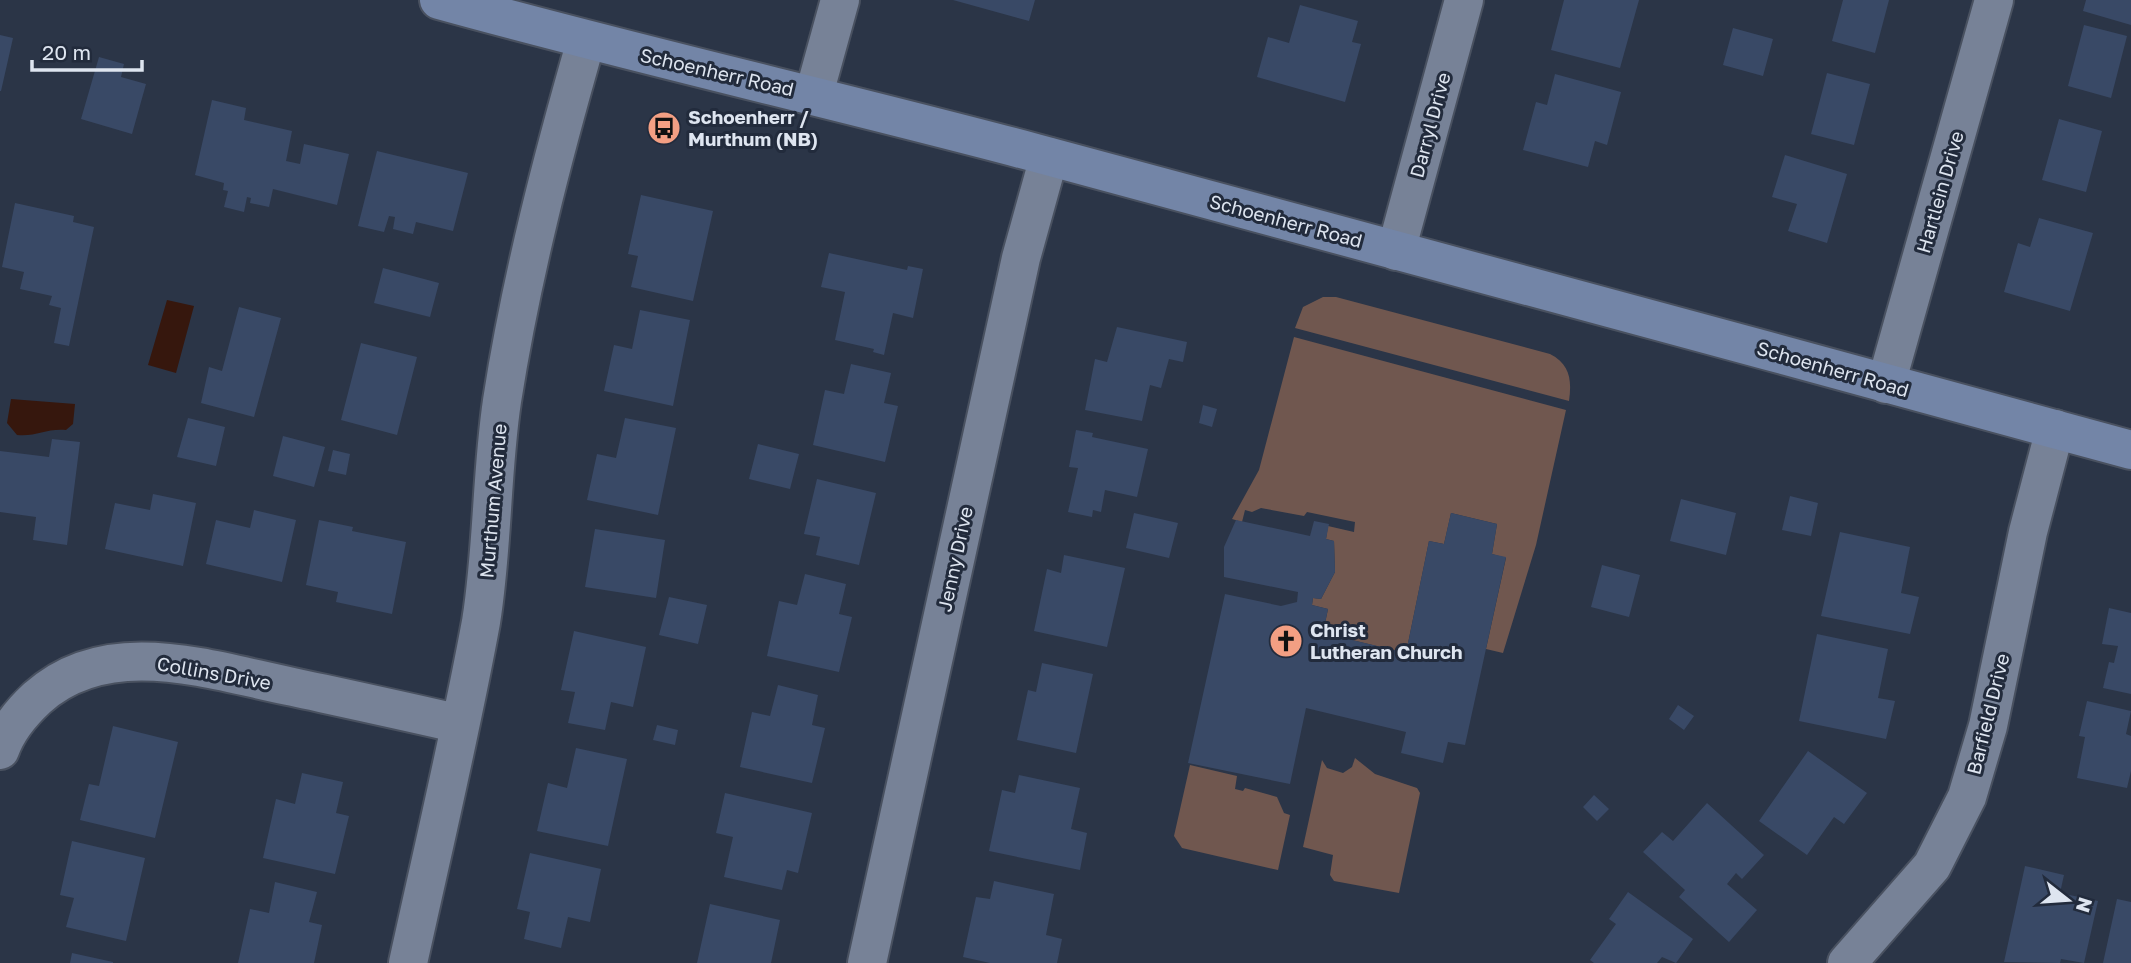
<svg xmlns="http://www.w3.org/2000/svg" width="2131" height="963" viewBox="0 0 2131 963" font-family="'Golos Text',sans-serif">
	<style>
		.green { fill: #70574f }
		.water { fill: #36170d }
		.building { fill: #394966 }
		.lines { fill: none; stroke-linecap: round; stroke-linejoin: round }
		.minor-casing { stroke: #495160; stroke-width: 42 }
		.secondary-casing { stroke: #495160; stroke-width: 42 }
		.minor { stroke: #778297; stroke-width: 38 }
		.secondary { stroke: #7385a7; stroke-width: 38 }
		.labels { text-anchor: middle; stroke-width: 6; stroke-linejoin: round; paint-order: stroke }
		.street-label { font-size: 19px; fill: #dee5f0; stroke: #222b3c }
		.poi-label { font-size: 19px; font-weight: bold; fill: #dee5f0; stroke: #222b3c; text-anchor: start }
	</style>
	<rect width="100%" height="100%" fill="#2b3547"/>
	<!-- green -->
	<path class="green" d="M1323 297H1336L1550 354C1570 364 1572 380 1569 401L1295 328 1303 307Z
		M1294 337 1566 410 1536 545 1503 653 1486 649 1506 558 1492 554 1497 524 1451 513 1444 544 1429 541 1406 653 1323 633 1328 609 1312 605 1313 598 1321 599 1335 572 1334 541 1326 539 1328 526 1354 532 1355 522 1307 512 1304 516 1261 508 1252 512 1245 510 1242 522 1232 519 1259 470Z
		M1355 758 1375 774 1417 788 1420 793 1399 893 1334 881 1330 875 1333 855 1303 847 1322 760 1327 768 1343 773 1352 767Z
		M1190 765 1237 776 1235 789 1243 791 1245 788 1277 797 1284 813 1290 815 1278 870 1182 848 1174 836Z"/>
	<!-- water -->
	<path class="water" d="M167 300 194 306 176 373 148 365Z
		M11 399 75 404 73 424 66 430C47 428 36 437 17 435L7 423Z"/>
	<!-- building -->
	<path class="building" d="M953 0H1035L1029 21Z
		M1564 0H1639L1620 68 1551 50Z
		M1843 0H1889L1875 53 1832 41Z
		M2086 0H2131V25L2083 11Z
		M1300 5 1358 21 1352 42 1361 44 1345 102 1257 77 1268 37 1289 43Z
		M2084 25 2127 36 2111 98 2068 86Z
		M1733 28 1773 39 1763 76 1723 65Z
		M0 35 13 38 1 91H0Z
		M99 57 124 64 121 77 146 84 132 134 81 119Z
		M1827 73 1870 84 1854 145 1811 134Z
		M1555 74 1621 92 1607 145 1595 141 1588 167 1523 150 1536 102 1547 105Z
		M212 100 246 108 244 120 292 131 286 161 300 164 304 144 349 154 337 205 273 189 269 207 250 203 251 198 247 197 244 212 224 207 228 191 223 190 224 183 195 175Z
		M2059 119 2102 131 2086 192 2042 180Z
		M377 151 468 173 453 231 416 222 413 234 393 229 395 217 389 216 384 232 358 226Z
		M1785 155 1847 174 1827 243 1788 231 1797 204 1772 197Z
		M641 195 713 211 693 301 631 287 638 256 628 254Z
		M15 203 74 216 73 222 94 227 69 346 54 343 61 308 49 305 52 296 20 289 24 272 2 267Z
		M2039 218 2093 233 2070 311 2004 292 2018 243 2030 247Z
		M829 253 907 270 908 266 923 269 913 318 893 313 884 355 873 352 874 349 835 340 845 292 821 287Z
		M383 268 439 283 430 317 374 303Z
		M239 307 281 318 254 417 201 403 209 367 222 371Z
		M640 310 690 320 673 406 604 391 614 345 632 349Z
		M1117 327 1187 342 1183 362 1169 359 1161 388 1150 385 1142 421 1085 410 1095 359 1107 362Z
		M361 343 417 357 397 435 341 420Z
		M851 364 891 373 884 403 898 406 885 462 813 445 825 390 844 394Z
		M1203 405 1217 409 1212 427 1199 423Z
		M188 418 225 427 216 466 177 457Z
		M625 418 676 428 658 515 587 500 597 454 616 458Z
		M1076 430 1093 433 1092 437 1148 449 1137 497 1105 490 1101 512 1093 510 1092 517 1068 512 1078 468 1069 467Z
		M283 436 325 447 314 487 273 476Z
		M52 439 80 442 67 545 33 540 36 517 0 512V451L49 457Z
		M758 444 799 454 790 489 749 479Z
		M333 450 350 454 346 475 328 471Z
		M817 479 876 493 859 565 816 555 820 537 804 534Z
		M153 494 196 503 183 566 105 549 115 503 150 510Z
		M1790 496 1818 503 1811 536 1782 530Z
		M1681 499 1736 513 1726 555 1670 541Z
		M254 510 296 520 282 582 206 564 216 520 250 528Z
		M1134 513 1178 523 1169 558 1126 548Z
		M1451 513 1497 524 1492 554 1506 557 1465 745 1448 742 1443 763 1401 753 1406 732 1306 708 1290 784 1188 763 1225 594 1281 606 1297 602 1298 592 1224 577V547L1236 520 1310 536 1314 521 1329 524 1326 539 1334 541 1335 572 1321 599 1313 598 1312 605 1328 609 1323 633 1406 653 1429 541 1444 544Z
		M319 520 353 527 352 531 406 542 392 614 336 602 338 592 306 585Z
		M595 529 665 540 656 598 585 587Z
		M1840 532 1910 547 1901 593 1919 597 1910 634 1821 616Z
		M1064 555 1125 568 1107 647 1034 631 1047 569 1061 573Z
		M1602 565 1640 575 1629 617 1591 607Z
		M805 574 846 584 839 614 852 617 839 672 767 656 779 601 797 605Z
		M669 597 707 605 698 644 659 635Z
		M2109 608 2131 613V694L2103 688 2109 662 2114 663 2118 646 2102 644Z
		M574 631 646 647 633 707 611 702 605 730 568 723 575 692 561 690Z
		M1817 634 1888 649 1878 698 1895 701 1886 739 1799 721Z
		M1042 663 1093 674 1076 753 1017 740 1028 690 1036 692Z
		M778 685 818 695 812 725 825 728 812 783 740 767 752 712 770 716Z
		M2087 701 2131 711 2126 734 2131 736V771L2127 788 2077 778 2085 737 2079 736Z
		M1678 705 1694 716 1684 730 1669 719Z
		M657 725 678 730 675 745 653 740Z
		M113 726 178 742 155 838 80 820 89 784 99 786Z
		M576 748 627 759 608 846 537 831 548 783 567 788Z
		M1808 751 1867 793 1844 824 1834 817 1807 855 1759 821Z
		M302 773 343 782 336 813 349 816 335 874 263 858 276 799 295 804Z
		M1019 775 1080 788 1071 829 1087 833 1080 870 989 851 1002 790 1015 793Z
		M725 793 812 813 798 873 787 870 782 890 724 877 733 837 716 833Z
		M1594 795 1609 809 1597 821 1583 807Z
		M1707 803 1764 855 1742 879 1736 873 1727 884 1757 910 1729 942 1679 897 1685 890 1643 852 1662 832 1673 841Z
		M72 841 145 858 126 941 66 927 74 898 60 895Z
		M530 853 601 869 590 922 568 917 561 948 524 939 530 912 517 909Z
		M2025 866 2064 875 2060 893 2098 901 2084 963 2061 959 2060 963 2004 962Z
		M994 881 1054 894 1046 935 1062 939 1057 963H990L963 957 976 897 990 899Z
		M275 882 317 892 309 922 322 925 314 963H238L250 909 269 913Z
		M1628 892 1693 939 1676 963 1662 957 1657 963H1594L1590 960 1616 924 1609 919Z
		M2117 899 2131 902V963H2103Z
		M710 904 780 920 771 963H697Z
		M72 953 113 962V963H70Z"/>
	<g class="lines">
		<defs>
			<path id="minor" d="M814 94 840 0
				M1396 251 1464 0
				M1886 384 1994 0
				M0 750C7 730 22 712 37 698 108 634 209 670 293 687 348 699 404 711 460 724
				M408 963C433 849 460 736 481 622 493 548 491 475 502 401 521 279 552 159 586 41
				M867 963 1021 258 1049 157
				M1847 963 1932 866 1967 797 1988 726 2028 532 2055 429"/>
			<path id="secondary" d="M439 0C637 55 837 100 1036 153 1401 249 1766 351 2131 450"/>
		</defs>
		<!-- minor casing -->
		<use href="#minor" class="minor-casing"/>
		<!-- secondary casing -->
		<use href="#secondary" class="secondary-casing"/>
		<!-- minor -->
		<use href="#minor" class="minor"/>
		<!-- secondary -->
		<use href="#secondary" class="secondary"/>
	</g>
	<!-- icons -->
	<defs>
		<symbol id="bus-disc" viewBox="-11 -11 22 22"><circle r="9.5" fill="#f39f83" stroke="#222b3c"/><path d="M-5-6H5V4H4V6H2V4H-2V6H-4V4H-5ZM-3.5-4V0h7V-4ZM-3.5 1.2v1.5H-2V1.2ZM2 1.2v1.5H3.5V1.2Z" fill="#111"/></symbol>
		<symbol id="church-disc" viewBox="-11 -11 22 22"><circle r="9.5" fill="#f39f83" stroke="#222b3c"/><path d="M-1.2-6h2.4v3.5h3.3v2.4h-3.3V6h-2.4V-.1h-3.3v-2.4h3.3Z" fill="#111"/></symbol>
	</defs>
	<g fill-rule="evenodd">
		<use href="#bus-disc" x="645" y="109" width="38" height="38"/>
		<use href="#church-disc" x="1267" y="622" width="38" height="38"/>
	</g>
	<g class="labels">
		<!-- street labels -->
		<g class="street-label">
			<text transform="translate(717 72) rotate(13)" y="7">Schoenherr Road</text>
			<text transform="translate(1430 125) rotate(-75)" y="7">Darryl Drive</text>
			<text transform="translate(1940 192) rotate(-74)" y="7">Hartlein Drive</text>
			<text transform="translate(1286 221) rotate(15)" y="7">Schoenherr Road</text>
			<text transform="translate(1833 369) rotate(16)" y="7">Schoenherr Road</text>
			<text transform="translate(493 501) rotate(-85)" y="7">Murthum Avenue</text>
			<text transform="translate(955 559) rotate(-78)" y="7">Jenny Drive</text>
			<text transform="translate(214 673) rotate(10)" y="7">Collins Drive</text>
			<text transform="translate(1988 714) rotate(-76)" y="7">Barfield Drive</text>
		</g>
		<!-- poi labels -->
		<g class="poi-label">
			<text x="688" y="124">Schoenherr /<tspan x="688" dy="22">Murthum (NB)</tspan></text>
			<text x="1310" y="637">Christ<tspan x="1310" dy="22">Lutheran Church</tspan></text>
		</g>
	</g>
	<!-- north arrow -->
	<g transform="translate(2068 900) rotate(107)" stroke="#222b3c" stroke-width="5" paint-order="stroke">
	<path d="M0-5L12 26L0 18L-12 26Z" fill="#dee5f0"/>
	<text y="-10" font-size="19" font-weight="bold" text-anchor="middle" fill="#dee5f0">N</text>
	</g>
	<!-- scale -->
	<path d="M32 60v10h110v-10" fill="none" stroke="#dee5f0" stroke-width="3.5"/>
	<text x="42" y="60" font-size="21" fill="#dee5f0" stroke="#222b3c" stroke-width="5" paint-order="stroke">20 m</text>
</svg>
